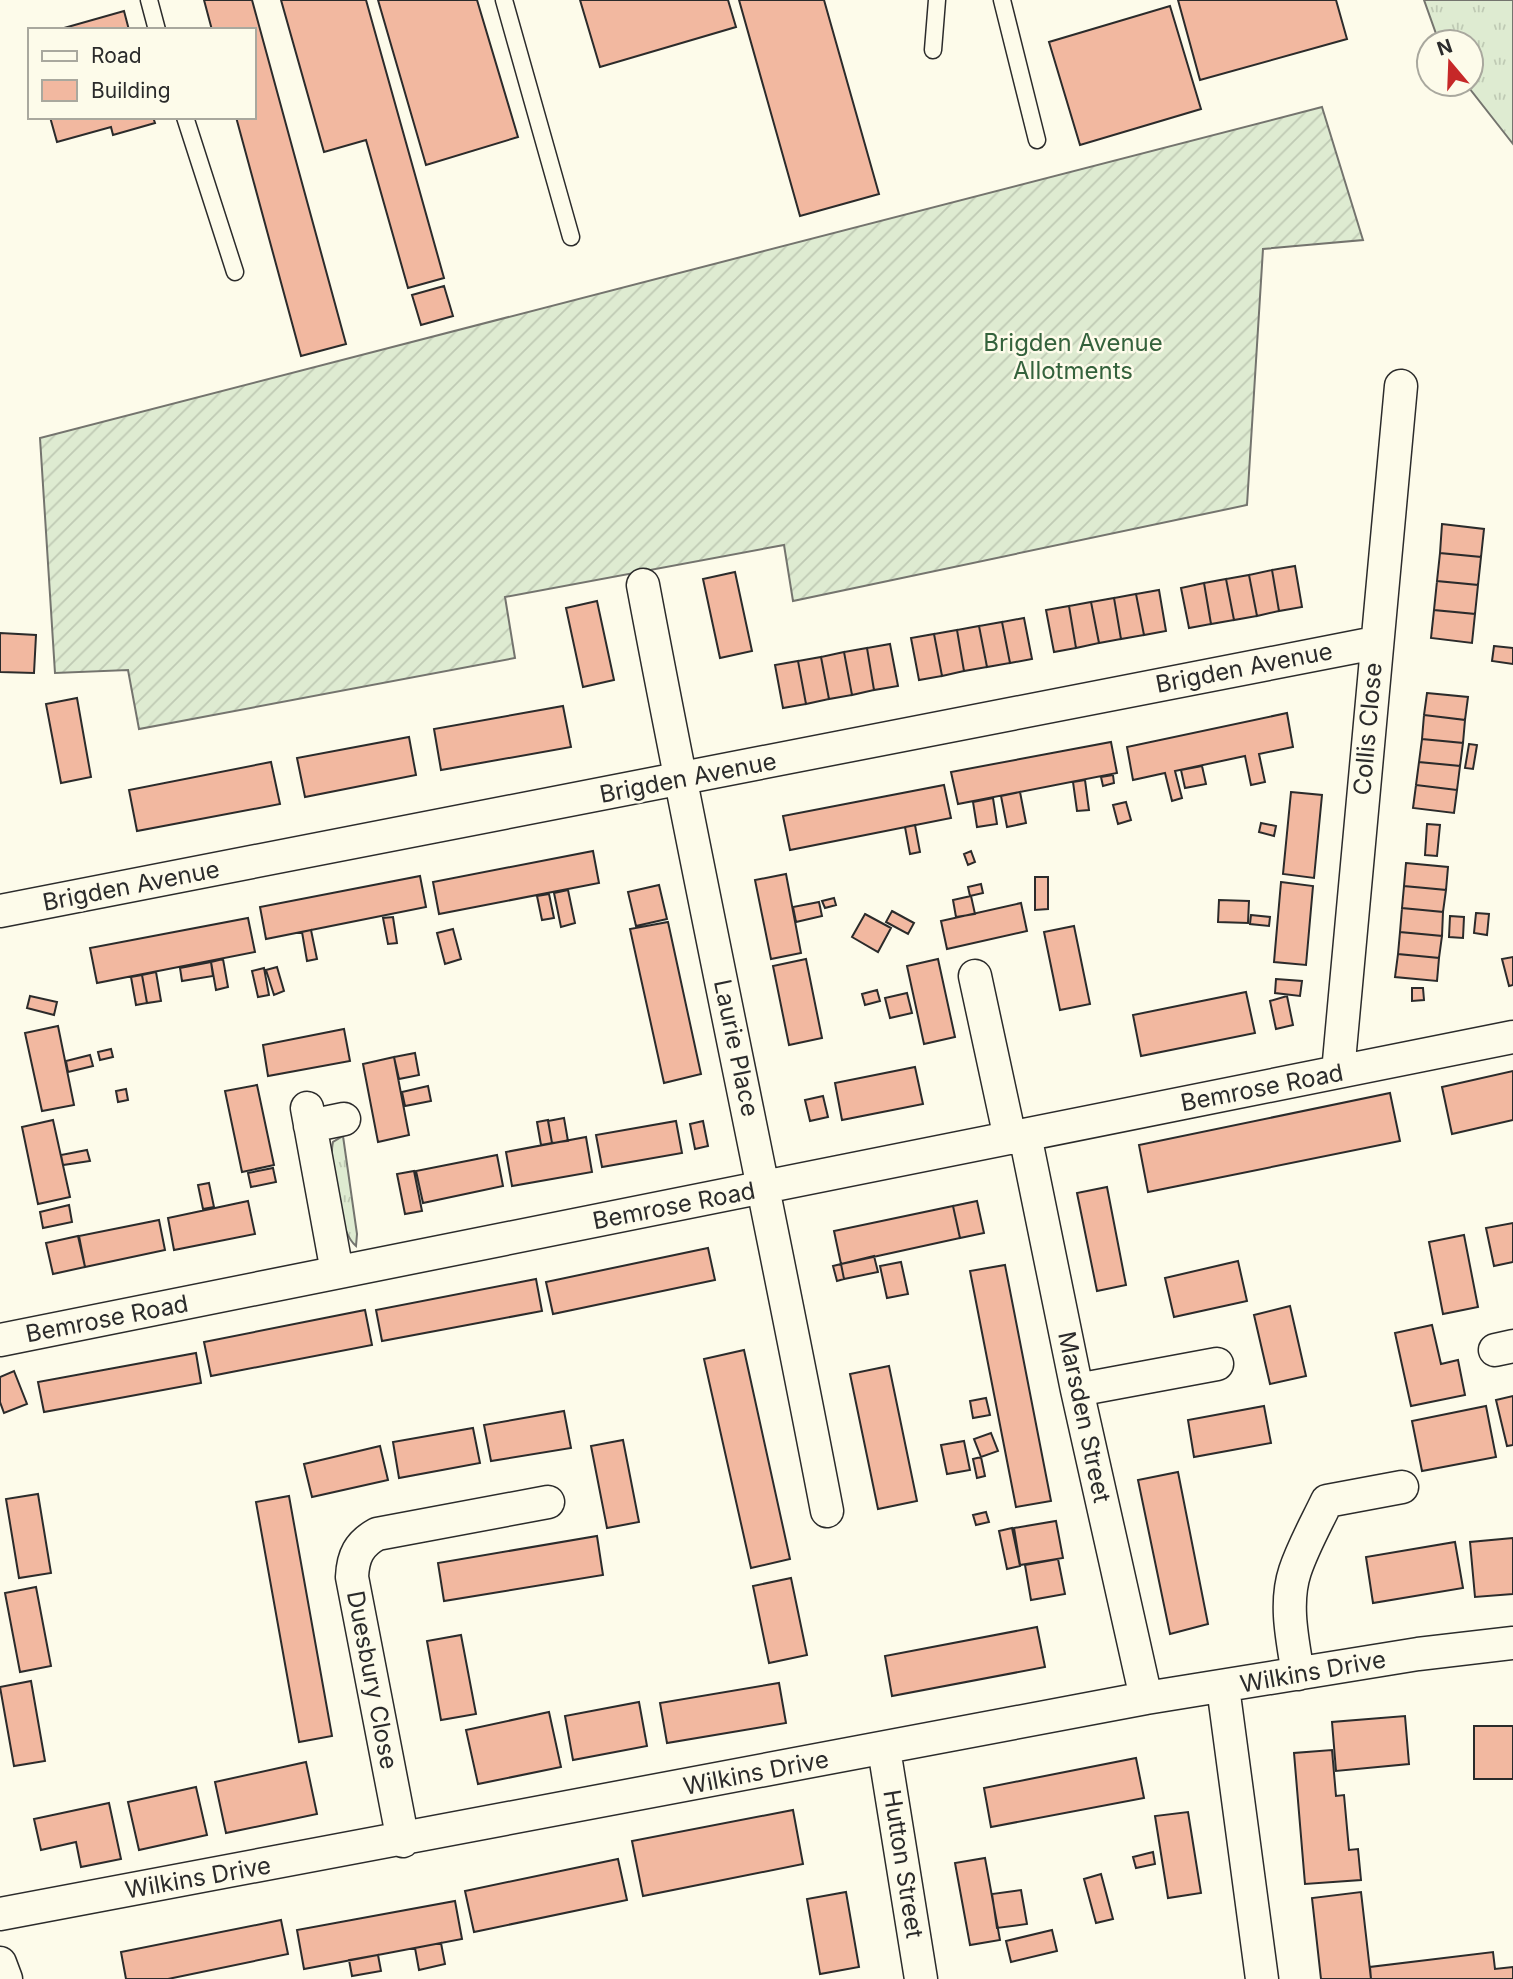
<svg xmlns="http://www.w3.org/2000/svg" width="1513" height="1979" viewBox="0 0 1513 1979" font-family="Inter,sans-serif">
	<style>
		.grass { fill: url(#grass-tufts); stroke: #74746e; stroke-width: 2 }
		.garden { fill: url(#garden-furrows); stroke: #74746e; stroke-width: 2 }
		.building { fill: #f2b8a0; stroke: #2b2b2b; stroke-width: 2 }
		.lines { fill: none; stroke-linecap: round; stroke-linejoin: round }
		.lane-casing { stroke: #2b2b2b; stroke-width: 19 }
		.street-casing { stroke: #2b2b2b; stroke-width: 35 }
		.lane { stroke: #fdfbea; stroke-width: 16 }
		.street { stroke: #fdfbea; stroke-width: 32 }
		.labels { text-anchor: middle; stroke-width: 5; stroke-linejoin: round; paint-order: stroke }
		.park-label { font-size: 24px; fill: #34623c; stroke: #fdfbea }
		.street-label { font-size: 24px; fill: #2b2b2b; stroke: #fdfbea }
	</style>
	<defs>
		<pattern id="grass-tufts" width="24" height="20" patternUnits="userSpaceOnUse" patternTransform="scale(1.75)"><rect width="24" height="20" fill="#deebd1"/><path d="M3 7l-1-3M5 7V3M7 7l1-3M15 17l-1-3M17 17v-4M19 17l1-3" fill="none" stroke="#bfcab4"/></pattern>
		<pattern id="garden-furrows" width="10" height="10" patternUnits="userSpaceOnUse" patternTransform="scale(1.75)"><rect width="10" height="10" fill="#deebd1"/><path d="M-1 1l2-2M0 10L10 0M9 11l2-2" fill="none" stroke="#bfcab4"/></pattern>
	</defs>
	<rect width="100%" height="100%" fill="#fdfbea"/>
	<!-- grass -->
	<path class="grass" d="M1424 0H1513V144L1466 84H1471V42H1439Z
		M343 1136 357 1234 356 1246C339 1232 328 1163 333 1142Z"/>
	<!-- garden -->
	<path class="garden" d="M1322 107 1363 240 1263 249 1247 505 793 601 784 545 505 597 515 658 139 729 128 670 55 673 40 438Z"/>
	<!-- building -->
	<path class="building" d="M204 0H252L346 344 301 356 236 117H254V30H212Z
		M281 0H366L444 278 408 288 366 140 324 152Z
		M378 0H477L518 137 426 165Z
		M580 0H728L736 27 600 67Z
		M739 0H824L879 194 800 216Z
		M1178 0H1336L1347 39 1200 80Z
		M1170 6 1201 109 1080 145 1049 42Z
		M124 11 129 30H57Z
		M50 117H153L155 123 113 135 111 127 57 142Z
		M444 286 453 316 421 325 412 295Z
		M1442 524 1484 529 1481 557 1440 553Z
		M1440 553 1481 557 1478 585 1437 581Z
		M1295 566 1302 607 1279 611 1272 570Z
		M1272 570 1279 611 1257 616 1249 575Z
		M735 572 752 651 720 658 703 579Z
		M1249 575 1257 616 1234 620 1226 579Z
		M1226 579 1234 620 1211 624 1204 583Z
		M1437 581 1478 585 1475 614 1434 610Z
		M1204 583 1211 624 1189 628 1181 588Z
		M1159 590 1166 631 1144 635 1136 594Z
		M1136 594 1144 635 1121 639 1114 598Z
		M1114 598 1121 639 1099 643 1091 602Z
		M597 601 614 680 583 687 566 608Z
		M1091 602 1099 643 1076 648 1069 606Z
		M1069 606 1076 648 1054 652 1046 610Z
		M1434 610 1475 614 1472 643 1431 638Z
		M1024 618 1032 659 1010 663 1002 622Z
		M1002 622 1010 663 987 667 979 626Z
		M979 626 987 667 964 671 957 630Z
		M957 630 964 671 942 676 934 634Z
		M0 633 36 635 34 673 0 672Z
		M934 634 942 676 919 680 911 638Z
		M890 644 898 686 874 690 867 648Z
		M1494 646 1513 648V664L1492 661Z
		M867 648 874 690 852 695 844 652Z
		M844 652 852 695 829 699 821 657Z
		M821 657 829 699 806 704 798 661Z
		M798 661 806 704 783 708 775 665Z
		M1427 693 1468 697 1465 720 1424 715Z
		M77 698 91 777 61 783 46 704Z
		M563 706 571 747 441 770 434 729Z
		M1287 713 1293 747 1259 754 1265 782 1251 785 1245 756 1175 771 1182 798 1172 801 1165 773 1133 780 1127 747Z
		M1424 715 1465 720 1463 743 1422 739Z
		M409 737 416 775 305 797 297 758Z
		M1422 739 1463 743 1460 766 1419 762Z
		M1111 742 1117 773 958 804 951 772Z
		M1469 744 1477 745 1473 769 1465 768Z
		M271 762 280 804 137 831 129 790Z
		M1419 762 1460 766 1457 790 1416 785Z
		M1202 766 1206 784 1185 788 1181 770Z
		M1113 775 1114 783 1103 786 1101 777Z
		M1085 780 1089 810 1077 811 1073 782Z
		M944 785 951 818 790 850 783 816Z
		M1416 785 1457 790 1454 813 1413 808Z
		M1020 792 1026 823 1007 827 1001 796Z
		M1291 792 1322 795 1314 878 1283 874Z
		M993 798 997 824 977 827 973 802Z
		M1126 802 1131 820 1118 824 1113 805Z
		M1261 823 1276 826 1274 836 1259 832Z
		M1427 824 1440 825 1437 856 1425 855Z
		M915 825 920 852 910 854 905 827Z
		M593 851 599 883 439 914 433 882Z
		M971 851 975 862 968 865 964 854Z
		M1406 863 1448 867 1446 890 1404 886Z
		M786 874 801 953 771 959 755 880Z
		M420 876 426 907 266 939 260 907Z
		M1035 877H1048V909L1035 910Z
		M1281 882 1313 886 1306 965 1274 962Z
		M981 884 983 893 970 896 968 887Z
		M659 885 667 919 636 926 628 892Z
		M1404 886 1446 890 1443 912 1402 908Z
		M568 890 575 923 561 927 554 893Z
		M549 894 554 918 542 920 537 896Z
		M971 896 975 914 956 917 953 900Z
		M834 898 836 905 825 908 822 901Z
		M1219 900 1249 901 1248 923 1218 922Z
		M819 902 822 916 796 922 793 907Z
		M1021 903 1027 931 947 949 941 921Z
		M1402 908 1443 912 1442 936 1400 932Z
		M892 911 914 923 908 934 886 922Z
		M1476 913 1489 914 1487 935 1474 933Z
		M865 914 891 928 878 952 852 937Z
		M1251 915 1270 917 1269 926 1250 924Z
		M1450 916 1464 917 1463 938 1449 937Z
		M393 917 397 943 388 944 383 918Z
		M248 918 255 952 97 983 90 948Z
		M668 922 701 1074 664 1083 630 929Z
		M1074 926 1090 1004 1060 1010 1044 932Z
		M453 929 461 959 445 964 437 933Z
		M311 930 317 959 307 961 302 932Z
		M1400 932 1442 936 1439 958 1398 954Z
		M1398 954 1439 958 1437 981 1395 977Z
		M1513 957V985L1509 986 1502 959Z
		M223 959 228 987 216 990 211 962Z
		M806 959 822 1038 789 1045 773 966Z
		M938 959 955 1037 924 1044 907 966Z
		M211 962 213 976 182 981 180 968Z
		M277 967 284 991 274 995 266 970Z
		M264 968 269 995 258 997 252 971Z
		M156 972 161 1001 147 1003 142 975Z
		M142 975 147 1003 136 1005 131 977Z
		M1276 979 1302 981 1300 996 1275 993Z
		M1412 988H1423L1424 1000 1412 1001Z
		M877 990 880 1001 865 1005 862 994Z
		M1246 992 1255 1033 1141 1056 1133 1015Z
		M907 993 912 1013 890 1018 885 998Z
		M30 996 57 1002 54 1015 27 1008Z
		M1287 996 1293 1025 1276 1029 1270 1001Z
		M58 1026 74 1105 42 1111 25 1033Z
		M344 1029 350 1061 268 1076 263 1045Z
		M111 1049 113 1057 100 1060 98 1052Z
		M415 1053 419 1075 399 1079 394 1057Z
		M90 1055 93 1066 68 1072 66 1061Z
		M394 1057 409 1135 378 1142 363 1064Z
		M915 1067 923 1104 842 1120 835 1083Z
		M1513 1071V1120L1452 1134 1442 1087Z
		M257 1085 274 1165 242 1172 225 1091Z
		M428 1086 431 1101 405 1106 402 1092Z
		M126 1089 128 1100 118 1102 116 1091Z
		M1390 1093 1400 1141 1148 1192 1139 1145Z
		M823 1096 828 1117 810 1121 805 1100Z
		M564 1118 568 1141 552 1143 548 1121Z
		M53 1120 70 1197 38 1204 22 1127Z
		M548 1120 552 1143 541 1145 537 1122Z
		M676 1121 682 1153 602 1167 596 1135Z
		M703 1121 708 1146 695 1149 690 1124Z
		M586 1137 592 1172 512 1186 506 1152Z
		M87 1150 90 1161 63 1165 61 1155Z
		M497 1155 503 1186 423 1203 416 1171Z
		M273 1168 276 1182 251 1187 248 1173Z
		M414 1171 422 1211 405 1214 397 1174Z
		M209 1183 214 1207 203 1209 198 1185Z
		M1107 1187 1126 1285 1097 1291 1077 1193Z
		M248 1201 255 1234 174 1250 168 1218Z
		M977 1201 984 1233 960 1238 953 1206Z
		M69 1205 72 1222 43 1228 40 1212Z
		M953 1206 960 1238 841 1264 834 1231Z
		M159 1220 165 1250 85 1267 79 1236Z
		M1513 1223V1262L1494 1266 1486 1228Z
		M1464 1235 1478 1307 1443 1314 1429 1242Z
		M78 1236 85 1267 53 1274 46 1243Z
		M708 1248 715 1280 553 1314 546 1282Z
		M874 1256 878 1272 844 1279 841 1264Z
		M1238 1261 1247 1301 1174 1317 1165 1278Z
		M901 1262 908 1294 887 1298 880 1266Z
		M841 1264 844 1279 837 1281 833 1266Z
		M1005 1265 1051 1501 1016 1507 970 1271Z
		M536 1279 542 1311 382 1341 376 1310Z
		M1290 1306 1306 1376 1270 1384 1254 1315Z
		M365 1310 372 1345 211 1376 204 1342Z
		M1432 1325 1441 1364 1458 1360 1465 1395 1411 1406 1395 1333Z
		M744 1350 790 1559 751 1568 704 1359Z
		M196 1353 201 1383 44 1412 38 1382Z
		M889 1366 917 1501 878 1509 850 1374Z
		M14 1371 27 1404 4 1413 0 1402V1377Z
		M1513 1396V1445L1507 1446 1496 1400Z
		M986 1398 990 1415 973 1418 970 1401Z
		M1264 1406 1271 1443 1194 1457 1188 1420Z
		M1486 1406 1496 1457 1422 1471 1412 1421Z
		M564 1411 571 1448 491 1461 484 1425Z
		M473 1428 480 1463 399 1478 393 1442Z
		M991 1433 998 1451 981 1457 974 1439Z
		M623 1440 639 1522 607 1528 591 1446Z
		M964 1441 970 1470 947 1474 941 1445Z
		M380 1446 388 1480 312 1497 304 1464Z
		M981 1457 985 1476 977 1478 973 1459Z
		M1178 1472 1208 1624 1170 1634 1138 1480Z
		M38 1494 51 1573 19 1578 6 1499Z
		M289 1496 332 1736 299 1742 256 1502Z
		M986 1512 989 1522 976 1525 973 1515Z
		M1056 1521 1063 1558 1020 1565 1014 1528Z
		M1012 1528 1020 1566 1007 1569 999 1531Z
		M597 1536 603 1575 444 1601 438 1563Z
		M1513 1538V1594L1475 1597 1470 1542Z
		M1455 1542 1463 1588 1373 1603 1366 1557Z
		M1058 1559 1065 1594 1031 1600 1025 1565Z
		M791 1578 807 1655 769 1663 753 1586Z
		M36 1587 51 1666 20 1672 5 1593Z
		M1037 1627 1045 1667 892 1696 885 1656Z
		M461 1635 476 1714 441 1720 427 1641Z
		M31 1681 45 1761 14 1766 0 1687Z
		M779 1683 786 1723 667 1743 660 1703Z
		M639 1702 647 1746 573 1760 565 1716Z
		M549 1712 561 1767 478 1784 466 1730Z
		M1405 1716 1409 1764 1336 1771 1332 1722Z
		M1474 1726H1513V1779H1474Z
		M1332 1750 1336 1796 1344 1795 1349 1850 1358 1849 1361 1880 1305 1884 1294 1753Z
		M1136 1758 1144 1798 991 1827 984 1788Z
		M306 1762 317 1814 226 1833 215 1782Z
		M196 1787 207 1835 139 1850 128 1802Z
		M109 1803 121 1859 81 1867 76 1842 41 1850 34 1819Z
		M793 1810 803 1864 643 1896 632 1841Z
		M1188 1812 1201 1893 1168 1898 1155 1816Z
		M1153 1852 1155 1864 1136 1868 1133 1857Z
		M985 1858 1000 1940 970 1945 955 1863Z
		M618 1859 627 1900 474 1932 465 1891Z
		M1101 1874 1113 1919 1096 1923 1084 1879Z
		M1021 1890 1027 1924 997 1928 992 1894Z
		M846 1892 859 1967 820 1974 807 1899Z
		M1361 1892 1371 1979H1321L1312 1898Z
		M455 1901 462 1939 304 1969 297 1930Z
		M281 1920 288 1954 168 1979H126L121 1952Z
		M1052 1930 1057 1951 1011 1962 1006 1941Z
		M441 1943 445 1964 419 1970 415 1948Z
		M1493 1952 1495 1969 1513 1967V1979H1371L1370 1967Z
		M378 1955 381 1971 352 1976 349 1960Z"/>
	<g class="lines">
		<defs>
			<path id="lane" d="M149 0 157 30
				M504 0 571 237
				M1002 0 1037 140
				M933 50 937 0
				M185 117 235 272"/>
			<path id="street" d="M643 585C701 894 768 1202 827 1511
				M0 911 1375 643
				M975 976 1010 1138
				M1338 1072 1401 386
				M307 1108 337 1272
				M310 1126 344 1119
				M1025 1135 1077 1390 1146 1698
				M0 1340 1513 1037
				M1495 1350 1513 1346
				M1077 1390 1217 1364
				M1298 1674C1293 1642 1284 1604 1295 1571 1303 1547 1316 1524 1327 1501L1402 1487
				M1223 1687 1262 1979
				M884 1749 921 1979
				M403 1841 352 1577C353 1556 359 1544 377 1534L548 1502
				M0 1914 1146 1698 1418 1654 1513 1643
				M0 1963 6 1979"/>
		</defs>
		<!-- lane casing -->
		<use href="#lane" class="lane-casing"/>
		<!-- street casing -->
		<use href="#street" class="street-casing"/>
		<!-- lane -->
		<use href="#lane" class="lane"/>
		<!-- street -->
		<use href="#street" class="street"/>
	</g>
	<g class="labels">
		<!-- park labels -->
		<g class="park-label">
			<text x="1073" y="351">Brigden Avenue<tspan x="1073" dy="28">Allotments</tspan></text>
		</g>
		<!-- street labels -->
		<g class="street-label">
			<text transform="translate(1244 668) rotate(-11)" y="8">Brigden Avenue</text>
			<text transform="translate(1368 729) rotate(-85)" y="8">Collis Close</text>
			<text transform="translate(688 778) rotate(-11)" y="8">Brigden Avenue</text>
			<text transform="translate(131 886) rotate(-11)" y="8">Brigden Avenue</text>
			<text transform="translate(736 1048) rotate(78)" y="8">Laurie Place</text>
			<text transform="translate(1262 1088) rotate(-11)" y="8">Bemrose Road</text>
			<text transform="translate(674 1206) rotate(-11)" y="8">Bemrose Road</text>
			<text transform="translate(107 1319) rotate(-11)" y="8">Bemrose Road</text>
			<text transform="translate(1084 1417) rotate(78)" y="8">Marsden Street</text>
			<text transform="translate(1313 1672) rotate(-10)" y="8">Wilkins Drive</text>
			<text transform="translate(372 1680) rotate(79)" y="8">Duesbury Close</text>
			<text transform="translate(756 1773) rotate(-11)" y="8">Wilkins Drive</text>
			<text transform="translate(903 1864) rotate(81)" y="8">Hutton Street</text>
			<text transform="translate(198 1878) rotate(-10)" y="8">Wilkins Drive</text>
		</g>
	</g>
	<!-- legend -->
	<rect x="28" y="28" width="228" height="91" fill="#fdfbea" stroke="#a9a89e" stroke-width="2"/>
	<rect x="42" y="51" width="35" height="10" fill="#fdfbea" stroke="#a9a89e" stroke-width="2"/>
	<text x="91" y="63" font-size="21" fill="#2b2b2b">Road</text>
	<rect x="42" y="80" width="35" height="21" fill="#f2b8a0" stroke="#a9a89e" stroke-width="2"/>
	<text x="91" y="98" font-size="21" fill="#2b2b2b">Building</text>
	<!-- north arrow -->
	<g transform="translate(1450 63) rotate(341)"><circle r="33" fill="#fdfbea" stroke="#a9a89e" stroke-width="2"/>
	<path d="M0-5L12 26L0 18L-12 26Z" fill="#c62828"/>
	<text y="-10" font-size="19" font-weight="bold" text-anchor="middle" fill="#2b2b2b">N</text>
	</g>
</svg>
